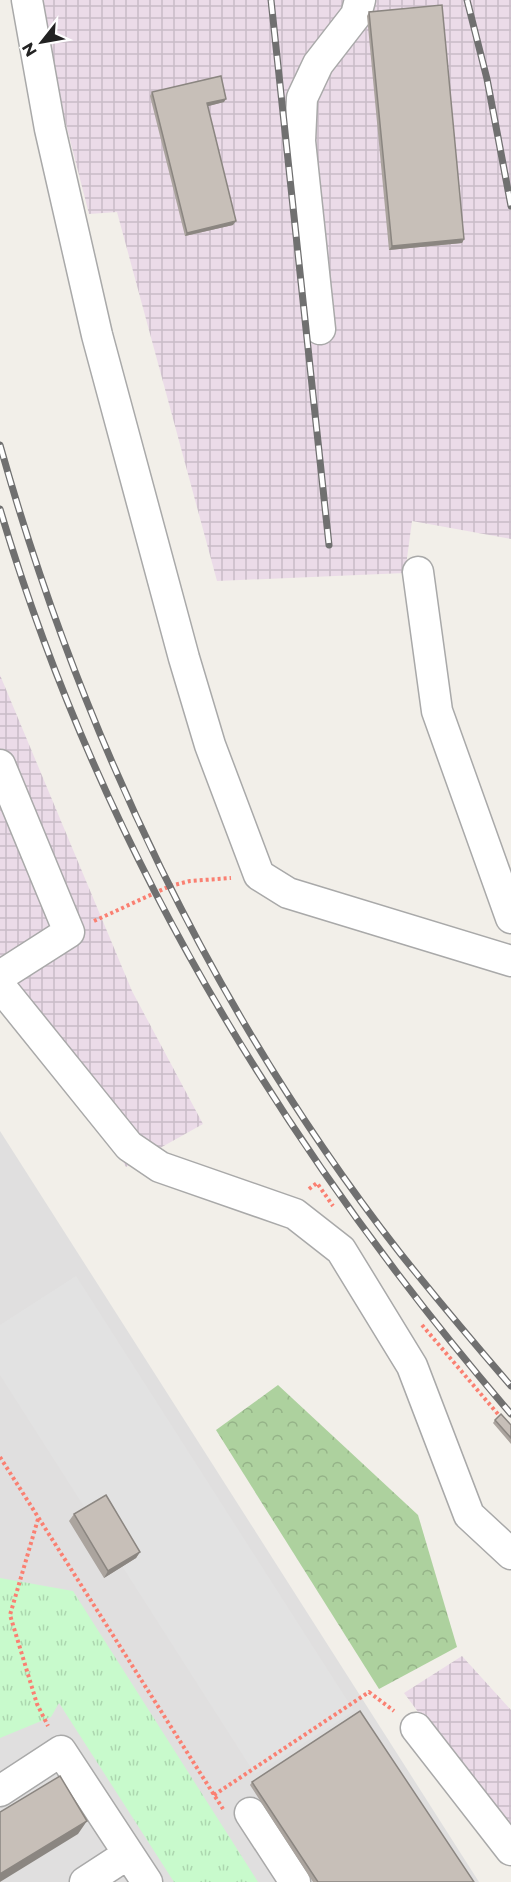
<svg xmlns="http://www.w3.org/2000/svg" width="511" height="1882" viewBox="0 0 511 1882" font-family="Montserrat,sans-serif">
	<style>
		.residential { fill: #e0dfdf }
		.industrial { fill: url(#industrial-grid) }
		.forest { fill: url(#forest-crowns) }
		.park { fill: url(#park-tufts) }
		.parking { fill: #e2e2e2 }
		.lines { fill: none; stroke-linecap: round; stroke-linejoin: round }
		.minor-casing { stroke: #a9a9a9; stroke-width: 33 }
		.path { stroke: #fa8072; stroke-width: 4; stroke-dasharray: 3 3; stroke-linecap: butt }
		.minor { stroke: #fff; stroke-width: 30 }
		.rail-casing { stroke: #707070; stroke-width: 7 }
		.rail { stroke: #fff; stroke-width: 4.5; stroke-dasharray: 14; stroke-linecap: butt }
		.wall { fill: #aba49e }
		.shaded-wall { fill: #8b8681 }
		.building { fill: #c7bfb8; stroke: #8b8681; stroke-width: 1.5 }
	</style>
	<defs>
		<pattern id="industrial-grid" width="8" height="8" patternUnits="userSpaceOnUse" patternTransform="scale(1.5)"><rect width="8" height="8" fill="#ebdbe8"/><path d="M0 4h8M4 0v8" fill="none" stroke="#c9bcc7"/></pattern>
		<pattern id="forest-crowns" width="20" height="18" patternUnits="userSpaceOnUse" patternTransform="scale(1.5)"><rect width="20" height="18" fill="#add19e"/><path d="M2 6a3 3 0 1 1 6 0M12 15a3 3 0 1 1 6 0" fill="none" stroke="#95b388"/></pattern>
		<pattern id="park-tufts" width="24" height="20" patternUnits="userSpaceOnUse" patternTransform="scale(1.5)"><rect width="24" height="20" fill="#c8facc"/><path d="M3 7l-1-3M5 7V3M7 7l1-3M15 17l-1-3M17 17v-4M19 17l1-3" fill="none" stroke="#acd6af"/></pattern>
	</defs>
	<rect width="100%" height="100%" fill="#f2efe9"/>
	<!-- residential -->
	<path class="residential" d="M0 1131 479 1882H0Z"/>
	<!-- industrial -->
	<path class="industrial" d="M40 0H511V539L412 521 405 573 217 581 117 212 89 214 47 50Z
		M0 675 132 991 203 1124 126 1167 31 999 0 998Z
		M462 1656 511 1710V1837L404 1693Z"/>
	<!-- forest -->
	<path class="forest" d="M278 1385 418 1515 457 1647 379 1689 216 1430Z"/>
	<!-- park -->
	<path class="park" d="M0 1578 73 1591 258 1882H174L59 1703 51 1717 0 1738Z"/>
	<!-- parking -->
	<path class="parking" d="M76 1276 354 1711 255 1774 0 1375V1325Z"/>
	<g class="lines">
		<defs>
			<path id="minor" d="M27 0 50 129 97 335 184 658 210 745 259 875 288 893 511 961
				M320 329 300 141 302 98 318 64 356 15 360 0
				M418 572 437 711 511 918
				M0 765 69 932 0 976
				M0 986 129 1146 160 1167 295 1214 341 1250 412 1366 469 1515 511 1554
				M416 1728 511 1850
				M0 1791 61 1751 147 1882
				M250 1813 295 1882
				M85 1882 128 1854"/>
		</defs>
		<!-- minor casing -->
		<use href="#minor" class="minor-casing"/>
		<!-- path -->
		<path class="path" d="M94 921 170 886 190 881 231 878
			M309 1189 317 1183 333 1206
			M422 1325 503 1420
			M0 1457 223 1809
			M38 1519 10 1615 37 1704 48 1726
			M214 1795 369 1692 394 1711"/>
		<!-- minor -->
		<use href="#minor" class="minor"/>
		<defs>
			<path id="rail" d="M271 0 329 545
				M467 0 487 79 511 206
				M0 445C81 734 215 1016 400 1253 436 1298 473 1342 511 1386
				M0 509C100 846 283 1148 511 1414"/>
		</defs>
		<!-- rail casing -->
		<use href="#rail" class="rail-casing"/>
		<!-- rail -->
		<use href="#rail" class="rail"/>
	</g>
	<!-- wall -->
	<path class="wall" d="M369 12 464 239 462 243 389 250 367 16Z
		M152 92 224 102 208 106 233 225 185 236 150 96Z
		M495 1420 511 1425V1444L493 1423Z
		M74 1514 140 1552 136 1558 104 1578 69 1521Z
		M252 1782 474 1882H313L250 1785Z"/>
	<!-- shaded-wall -->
	<path class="shaded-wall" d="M226 99 224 102 205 107 207 103Z
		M236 221 233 225 185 236 187 233Z
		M464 239 462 243 389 250 392 246Z
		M140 1552 136 1558 104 1578 108 1571Z
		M87 1821 78 1834 0 1882V1874Z"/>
	<!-- building -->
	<path class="building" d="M442 5 464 239 392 246 369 12Z
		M221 76 226 99 207 103 236 221 187 233 152 92Z
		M501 1414 511 1425V1438L495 1420Z
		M106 1495 140 1552 108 1571 74 1514Z
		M360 1711 474 1882H318L252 1782Z
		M60 1776 87 1821 0 1874V1812Z"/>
	<!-- north arrow -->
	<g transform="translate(42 42) rotate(239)" stroke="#ffffff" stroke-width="4.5" paint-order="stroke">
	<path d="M0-4.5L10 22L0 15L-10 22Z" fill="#222222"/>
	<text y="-9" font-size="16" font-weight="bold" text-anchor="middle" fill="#222222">N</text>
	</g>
</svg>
